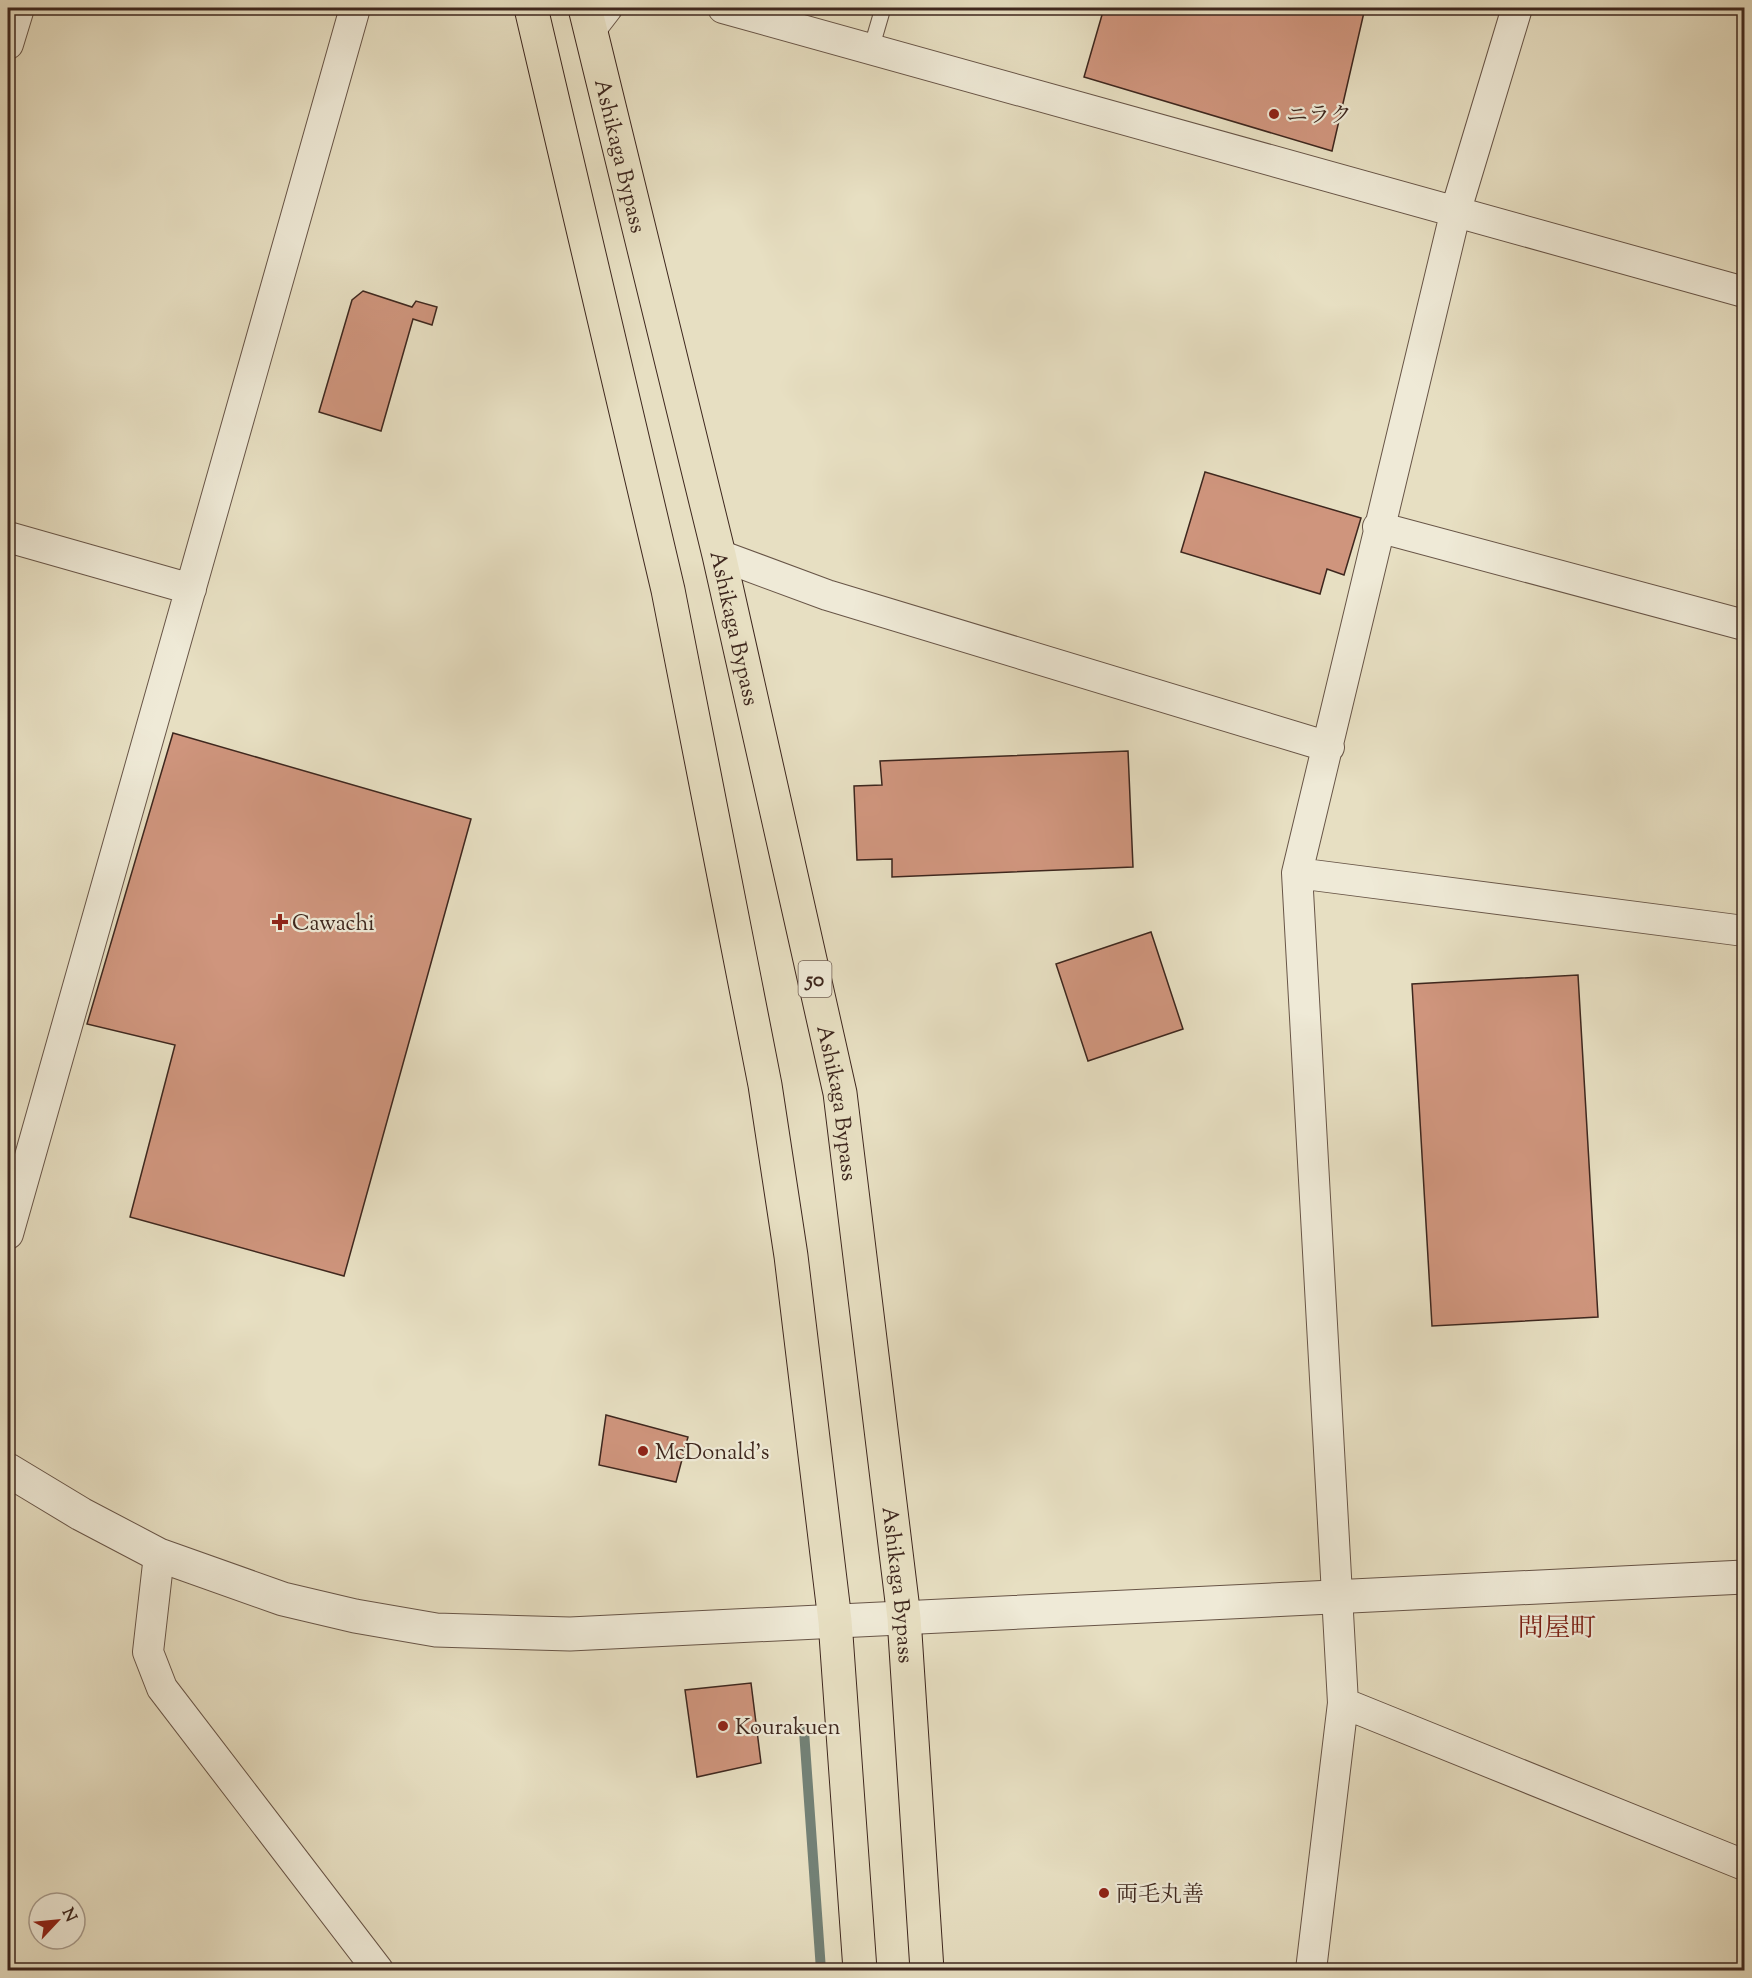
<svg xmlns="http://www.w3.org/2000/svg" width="1752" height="1978" viewBox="0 0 1752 1978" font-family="'Sorts Mill Goudy','Noto Serif JP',serif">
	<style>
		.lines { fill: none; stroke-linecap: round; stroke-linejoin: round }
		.stream { stroke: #738176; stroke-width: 10 }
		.building { fill: #cf957d; stroke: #3e271e; stroke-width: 1.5 }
		.service-casing { stroke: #685547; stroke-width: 17 }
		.minor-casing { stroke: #685547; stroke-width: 32 }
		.tertiary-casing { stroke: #685547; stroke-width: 35 }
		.trunk-casing { stroke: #3e271e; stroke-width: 35 }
		.service { stroke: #efead7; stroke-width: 15 }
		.minor { stroke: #efead7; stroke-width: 30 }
		.tertiary { stroke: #efead7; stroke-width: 33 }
		.trunk { stroke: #e7dfc2; stroke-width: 33 }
		.poi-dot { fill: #8f2418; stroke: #efead7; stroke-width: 2 }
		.labels { text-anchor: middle; stroke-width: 4.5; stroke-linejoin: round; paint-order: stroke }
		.shield { fill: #efead7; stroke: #736256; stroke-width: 1.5 }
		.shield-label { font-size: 21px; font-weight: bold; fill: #3e271e }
		.poi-label { font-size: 22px; fill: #3e271e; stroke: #efead7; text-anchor: start }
		.street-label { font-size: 22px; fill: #3e271e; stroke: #efead7 }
		.quarter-label { font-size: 26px; fill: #7a1f14; stroke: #efead7 }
	</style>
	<rect width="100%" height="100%" fill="#e7dfc2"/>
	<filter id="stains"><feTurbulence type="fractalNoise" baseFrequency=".00333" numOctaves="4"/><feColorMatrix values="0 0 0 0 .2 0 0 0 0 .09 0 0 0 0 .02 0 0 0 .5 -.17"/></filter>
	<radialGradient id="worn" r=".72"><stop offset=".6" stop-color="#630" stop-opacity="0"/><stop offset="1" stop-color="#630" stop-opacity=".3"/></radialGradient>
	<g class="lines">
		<!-- stream -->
		<path class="stream" d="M804 1731 821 1970"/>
	</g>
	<!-- building -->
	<path class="building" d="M1104 8H1365L1332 151 1084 77Z
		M363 291 412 307 416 301 437 307 432 325 413 319 381 431 319 412 352 300Z
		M1205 472 1361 518 1344 575 1327 569 1320 594 1181 552Z
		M173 733 471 819 344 1276 130 1217 175 1045 87 1024Z
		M1128 751 1133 867 892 877V859L857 860 854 786 882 785 880 761Z
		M1151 932 1183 1029 1088 1061 1056 964Z
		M1578 975 1598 1317 1432 1326 1412 984Z
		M606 1415 688 1437 676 1482 599 1465Z
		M751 1683 761 1763 697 1777 685 1690Z"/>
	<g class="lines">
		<defs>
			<path id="service" d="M871 49 883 8"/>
			<path id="minor" d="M723 8 1744 292
				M590 30 607 8
				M8 44 19 8
				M1378 527 1744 625
				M8 537 191 589
				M719 555 827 595 1329 747
				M1297 873 1744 931
				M8 1234 355 8
				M159 1555 148 1652 162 1688 378 1970
				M1343 1703 1744 1865
				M1311 1970 1343 1703 1297 873 1456 210 1517 8"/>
			<path id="tertiary" d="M8 1470 81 1514 159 1555 283 1599 355 1616 436 1630 570 1634 1744 1577"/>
			<g id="trunk">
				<path d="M531 8 668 590 765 1085 791 1256 835 1621 860 1970"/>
				<path id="s1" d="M585 8 719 555 840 1093 904 1618 927 1970"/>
			</g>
		</defs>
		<!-- service casing -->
		<use href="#service" class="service-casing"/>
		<!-- minor casing -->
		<use href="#minor" class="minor-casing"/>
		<!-- tertiary casing -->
		<use href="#tertiary" class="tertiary-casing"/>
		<!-- trunk casing -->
		<use href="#trunk" class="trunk-casing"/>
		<!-- service -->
		<use href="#service" class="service"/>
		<!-- minor -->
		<use href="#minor" class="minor"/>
		<!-- tertiary -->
		<use href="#tertiary" class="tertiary"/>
		<!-- trunk -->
		<use href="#trunk" class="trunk"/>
	</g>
	<!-- markers -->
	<g class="poi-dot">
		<circle cx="1274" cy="114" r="6"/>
		<path d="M277 913h6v6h6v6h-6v6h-6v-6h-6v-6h6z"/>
		<circle cx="643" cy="1451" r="6"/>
		<circle cx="723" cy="1726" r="6"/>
		<circle cx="1104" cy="1893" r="6"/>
	</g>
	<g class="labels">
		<!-- shield labels -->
		<rect class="shield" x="798.5" y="961" width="33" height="36" rx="4.5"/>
		<g class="shield-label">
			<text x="815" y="986">50</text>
		</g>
		<!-- poi labels -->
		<g class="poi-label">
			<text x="1286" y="122">ニラク</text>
			<text x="292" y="930">Cawachi</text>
			<text x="655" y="1459">McDonald's</text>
			<text x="735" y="1734">Kourakuen</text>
			<text x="1116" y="1901">両毛丸善</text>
		</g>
		<!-- street labels -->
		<g class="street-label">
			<text dy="8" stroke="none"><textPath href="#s1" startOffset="152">Ashikaga Bypass</textPath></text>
			<text dy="8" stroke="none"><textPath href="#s1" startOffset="638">Ashikaga Bypass</textPath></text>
			<text dy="8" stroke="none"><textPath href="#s1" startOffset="1124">Ashikaga Bypass</textPath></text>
			<text dy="8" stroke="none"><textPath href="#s1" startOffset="1610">Ashikaga Bypass</textPath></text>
		</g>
		<!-- quarter labels -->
		<g class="quarter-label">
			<text x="1557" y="1636">問屋町</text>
		</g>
	</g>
	<!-- margin -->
	<rect width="1752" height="1978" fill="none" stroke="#e7dfc2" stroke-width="30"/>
	<rect x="9" y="9" width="1734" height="1960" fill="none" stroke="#3e271e" stroke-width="3"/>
	<rect x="15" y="15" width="1722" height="1948" fill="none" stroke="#3e271e" stroke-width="1.5"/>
	<!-- north arrow -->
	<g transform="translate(57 1921) rotate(64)"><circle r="28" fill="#efead7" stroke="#a89c8d" stroke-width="1.5"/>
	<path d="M0-4.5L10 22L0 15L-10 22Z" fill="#8f2418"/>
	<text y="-9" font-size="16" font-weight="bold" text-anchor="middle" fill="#3e271e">N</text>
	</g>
	<rect width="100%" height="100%" filter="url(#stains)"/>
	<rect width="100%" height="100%" fill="url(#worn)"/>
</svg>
